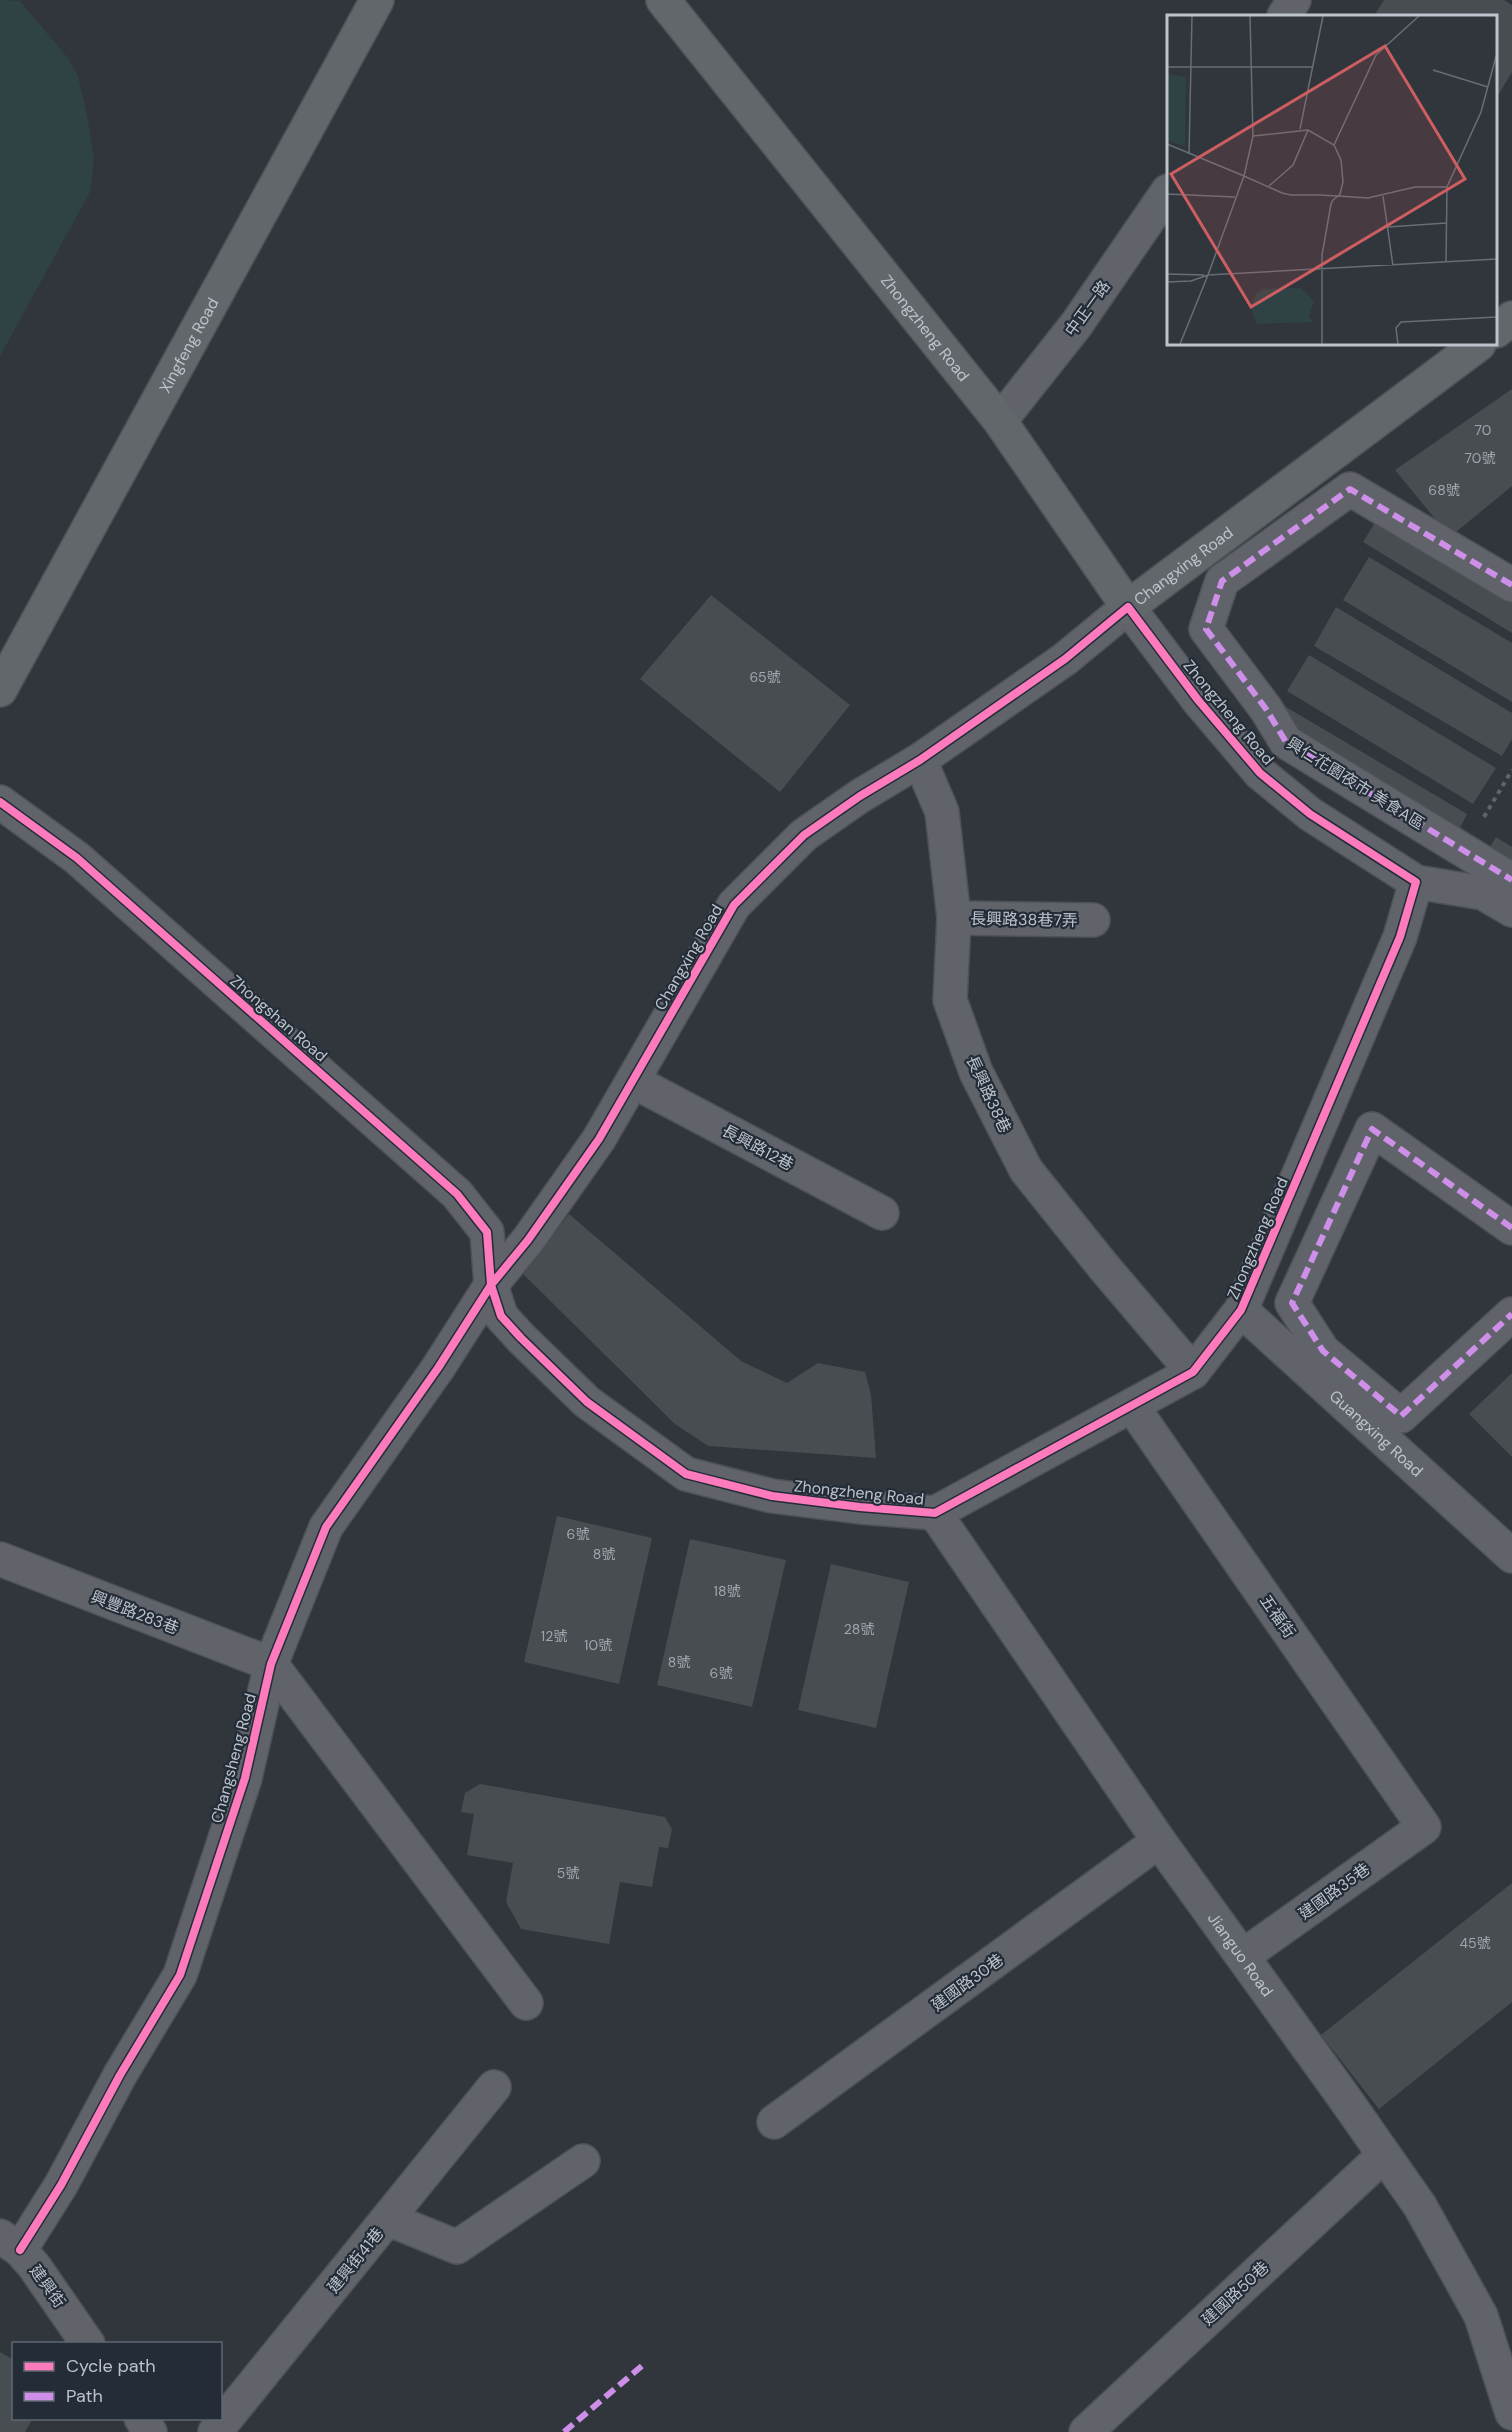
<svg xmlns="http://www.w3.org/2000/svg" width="1512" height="2432" viewBox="0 0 1512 2432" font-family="'DM Sans','Noto Sans TC',sans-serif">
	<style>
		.green { fill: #2f4344 }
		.building { fill: #484d52 }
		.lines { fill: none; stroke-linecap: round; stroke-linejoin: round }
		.minor-casing { stroke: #4e5257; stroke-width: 36 }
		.major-casing { stroke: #4e5358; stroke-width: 36 }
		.path { stroke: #5f6468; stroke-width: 4; stroke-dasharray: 4.5 4.5; stroke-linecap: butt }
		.minor { stroke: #60646a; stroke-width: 33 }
		.major { stroke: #62676c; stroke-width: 33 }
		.quiet { stroke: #ce8fe9; stroke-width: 6; stroke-dasharray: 12 6; stroke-linecap: butt }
		.cycleway-casing { stroke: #232c37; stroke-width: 11 }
		.cycleway { stroke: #fd7abc; stroke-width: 8 }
		.labels { text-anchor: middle; stroke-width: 4.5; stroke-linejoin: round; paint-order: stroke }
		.number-label { font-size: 14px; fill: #9fa6ad }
		.street-label { font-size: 16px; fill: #bcc3cb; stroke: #232c37 }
		.inset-road { fill: none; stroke: #686e75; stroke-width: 1.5 }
		.view { fill: #cd5e61; fill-opacity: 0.15; stroke: #cd5e61; stroke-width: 3 }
		.inset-edge { fill: none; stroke: #bcc3cb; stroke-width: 3 }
	</style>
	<rect width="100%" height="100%" fill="#30363c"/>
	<!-- green -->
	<path class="green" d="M0 0 20 1 67 57 78 76 88 120 94 159 90 192 0 356Z"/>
	<!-- building -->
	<path class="building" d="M1384 0H1504L1512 5V72L1496 99V16H1374Z
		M1512 389V486L1450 537 1395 470Z
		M1379 516 1512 594V633L1363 542Z
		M1369 557 1512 643V702L1343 600Z
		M711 595 850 705 780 792 640 679Z
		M1336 607 1512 713V739L1502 756 1314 646Z
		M1309 655 1496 768 1473 804 1287 691Z
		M1281 704 1467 814 1457 834 1267 725Z
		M1496 837 1512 847V871L1485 855Z
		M569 1214 741 1361 787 1383 818 1363 865 1372 871 1395 876 1458 708 1446 675 1424 523 1274Z
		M1512 1373V1457L1469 1414Z
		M557 1516 652 1538 619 1684 524 1662Z
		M690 1539 786 1560 752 1707 657 1685Z
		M831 1564 909 1582 876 1728 798 1710Z
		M480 1784 665 1817 672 1829 668 1848 659 1847 652 1887 620 1882 609 1944 521 1929 506 1902 513 1863 467 1855 474 1814 461 1812 465 1793Z
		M1512 1883V2002L1379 2109 1321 2035Z
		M0 2352 14 2360V2418H33L25 2432H0Z"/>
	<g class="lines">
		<defs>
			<g id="minor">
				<path d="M1284 16 1294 0"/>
				<path d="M1000 421 1076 325 1168 191"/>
				<path d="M1512 585 1350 489 1222 581 1206 629 1266 709 1286 742 1512 880"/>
				<path d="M920 760 942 812 954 918 950 1000 976 1072 1026 1170 1103 1266 1193 1372"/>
				<path d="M0 802 77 858 457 1194 487 1232 491 1285 501 1316 521 1338 587 1402 686 1474 772 1496 860 1507 935 1513 1193 1372 1241 1310 1400 937 1416 882 1310 814 1260 773 1198 700 1128 607 1065 659 920 760 860 796 804 835 734 905 599 1139 528 1240 491 1285 438 1368 326 1527 271 1664 245 1778 180 1975 120 2075 61 2185 20 2250"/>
				<path d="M1416 882 1483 893 1512 910"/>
				<path d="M954 918 1093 920"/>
				<path d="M633 1081 882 1213"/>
				<path d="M1512 1228 1372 1129 1292 1303 1323 1351 1401 1416 1512 1314"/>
				<path id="s1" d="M1241 1310 1512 1556"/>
				<path d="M1132 1406 1424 1827 1243 1956"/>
				<path id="s2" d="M935 1513 1159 1841 1343 2096 1420 2206 1481 2316 1512 2413"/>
				<path d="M0 1559 271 1664 526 2003"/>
				<path d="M774 2122 1159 1841"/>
				<path d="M388 2219 457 2247 583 2161"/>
				<path d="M0 2236 20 2250 34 2266 88 2344"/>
				<path d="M141 2418 150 2432"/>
				<path d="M215 2432 494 2087"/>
				<path d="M1086 2432 1384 2155"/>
			</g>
			<g id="major">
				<path id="s3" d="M663 0 1000 421 1128 607 1479 344"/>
				<path d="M1496 331 1512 318"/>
				<path id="s4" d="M0 690 377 0"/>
			</g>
		</defs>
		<!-- minor casing -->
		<use href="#minor" class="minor-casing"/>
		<!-- major casing -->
		<use href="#major" class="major-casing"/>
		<!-- path -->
		<path class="path" d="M1484 817 1512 770"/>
		<!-- minor -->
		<use href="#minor" class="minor"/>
		<!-- major -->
		<use href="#major" class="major"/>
		<!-- quiet -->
		<path class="quiet" d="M1512 585 1350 489 1222 581 1206 629 1266 709 1286 742 1512 880
			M1512 1228 1372 1129 1292 1303 1323 1351 1401 1416 1512 1314
			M564 2432 643 2365"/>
		<defs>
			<path id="cycleway" d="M0 802 77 858 457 1194 487 1232 491 1285 501 1316 521 1338 587 1402 686 1474 772 1496 860 1507 935 1513 1193 1372 1241 1310 1400 937 1416 882 1310 814 1260 773 1198 700 1128 607 1065 659 920 760 860 796 804 835 734 905 599 1139 528 1240 491 1285 438 1368 326 1527 271 1664 245 1778 180 1975 120 2075 61 2185 20 2250"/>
		</defs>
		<!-- cycleway casing -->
		<use href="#cycleway" class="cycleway-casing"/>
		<!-- cycleway -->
		<use href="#cycleway" class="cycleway"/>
	</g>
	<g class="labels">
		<!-- number labels -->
		<g class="number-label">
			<text x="1483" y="435">70</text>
			<text x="1480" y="463">70號</text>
			<text x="1444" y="495">68號</text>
			<text x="765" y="682">65號</text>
			<text x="578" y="1539">6號</text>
			<text x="604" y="1559">8號</text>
			<text x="727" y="1596">18號</text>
			<text x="859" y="1634">28號</text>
			<text x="554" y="1641">12號</text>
			<text x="598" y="1650">10號</text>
			<text x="679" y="1667">8號</text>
			<text x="721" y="1678">6號</text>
			<text x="568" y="1878">5號</text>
			<text x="1475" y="1948">45號</text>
		</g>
		<!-- street labels -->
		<g class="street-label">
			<text transform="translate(1087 308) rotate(-54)" y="6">中正一路</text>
			<text dy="6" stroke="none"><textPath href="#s3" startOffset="420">Zhongzheng Road</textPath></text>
			<text dy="6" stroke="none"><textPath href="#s4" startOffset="393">Xingfeng Road</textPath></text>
			<text dy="6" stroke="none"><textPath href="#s3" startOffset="834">Changxing Road</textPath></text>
			<text transform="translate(1229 712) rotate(50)" y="6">Zhongzheng Road</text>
			<text transform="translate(1356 783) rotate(32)" y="6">興仁花園夜市 美食A區</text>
			<text transform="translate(1024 919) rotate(1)" y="6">長興路38巷7弄</text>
			<text transform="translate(688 957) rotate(-60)" y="6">Changxing Road</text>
			<text transform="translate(279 1018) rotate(41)" y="6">Zhongshan Road</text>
			<text transform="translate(989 1094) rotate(65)" y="6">長興路38巷</text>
			<text transform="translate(758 1147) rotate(28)" y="6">長興路12巷</text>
			<text transform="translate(1257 1238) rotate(-67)" y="6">Zhongzheng Road</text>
			<text dy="6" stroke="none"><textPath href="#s1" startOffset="183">Guangxing Road</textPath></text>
			<text transform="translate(859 1492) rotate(6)" y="6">Zhongzheng Road</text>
			<text transform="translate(135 1612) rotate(21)" y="6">興豐路283巷</text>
			<text transform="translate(1278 1616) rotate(55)" y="6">五福街</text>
			<text transform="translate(233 1758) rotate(-75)" y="6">Changsheng Road</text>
			<text transform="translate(1334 1891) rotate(-36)" y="6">建國路35巷</text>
			<text dy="6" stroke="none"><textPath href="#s2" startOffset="537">Jianguo Road</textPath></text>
			<text transform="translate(967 1982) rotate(-36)" y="6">建國路30巷</text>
			<text transform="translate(355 2260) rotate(-51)" y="6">建興街41巷</text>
			<text transform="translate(48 2286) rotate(54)" y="6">建興街</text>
			<text transform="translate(1235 2293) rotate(-43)" y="6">建國路50巷</text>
		</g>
	</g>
	<!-- overview -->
	<g transform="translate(1167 15)">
		<rect width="330" height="330" fill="#30363c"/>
		<path d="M0 59 19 62 18 132 0 125ZM134 273 147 286 142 301 146 307 90 309 83 291 90 278 96 274Z" fill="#2f4344"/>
		<path class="inset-road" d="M83 1 86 121M0 52H145M266 55 321 72M133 114 156 1M0 129 77 161 41 260 330 244M167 130 209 40 252 1M22 139 25 1M102 171 126 150 141 115M0 179 68 182M216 181 226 251M221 212 279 208M279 248 280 172 314 97 330 38M0 259 37 260M0 267 24 266 41 260M13 329 41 260M155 329V240L164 189 166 185 171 181 173 179 176 167 174 145 167 130 141 115 86 121 77 161 115 178 124 180H152L171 181 201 183 248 172H280M231 329 229 313 234 307 330 302"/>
		<path class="view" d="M218 31 298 164 84 292 4 159Z"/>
		<rect width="330" height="330" class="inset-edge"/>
	</g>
	<!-- legend -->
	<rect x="12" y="2342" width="210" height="78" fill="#232c37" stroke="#606872" stroke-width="1.5"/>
	<rect x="24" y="2362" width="30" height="9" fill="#fd7abc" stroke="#606872" stroke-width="1.5"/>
	<text x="66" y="2372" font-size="18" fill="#bcc3cb">Cycle path</text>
	<rect x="24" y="2392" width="30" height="9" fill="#ce8fe9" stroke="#606872" stroke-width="1.5"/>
	<text x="66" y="2402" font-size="18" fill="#bcc3cb">Path</text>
</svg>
